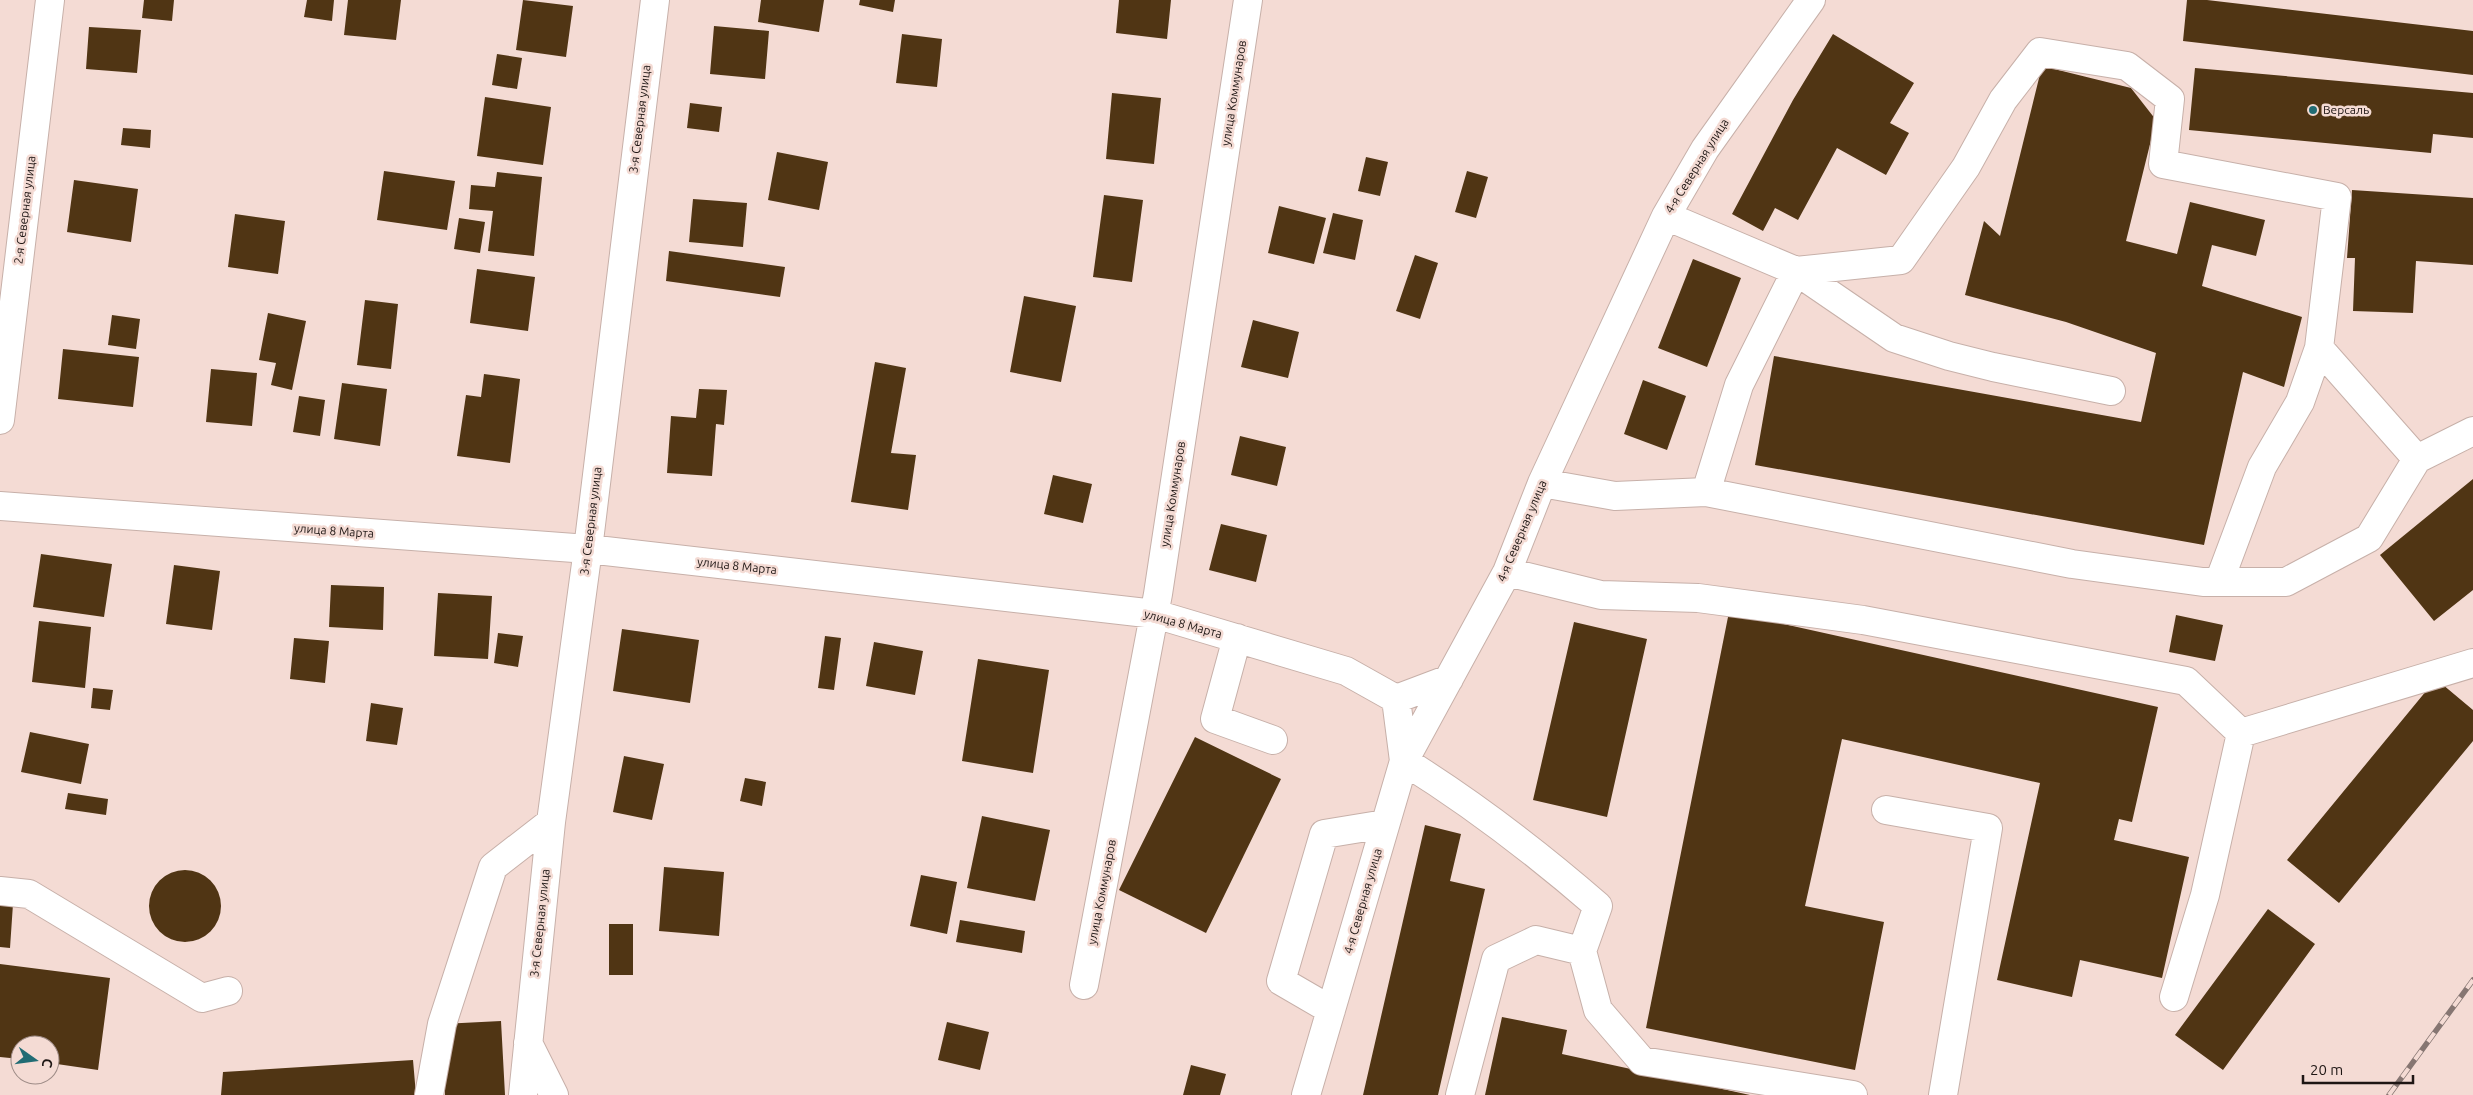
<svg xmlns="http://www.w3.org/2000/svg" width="2473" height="1095" viewBox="0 0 2473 1095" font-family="Ubuntu,sans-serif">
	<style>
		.building { fill: #503514 }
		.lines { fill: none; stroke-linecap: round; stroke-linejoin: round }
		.minor-casing { stroke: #c7b0a9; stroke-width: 30 }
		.minor { stroke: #fff; stroke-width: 28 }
		.rail-casing { stroke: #867672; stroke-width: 5.5 }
		.rail { stroke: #f4dbd4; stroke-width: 4; stroke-dasharray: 11; stroke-linecap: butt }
		.poi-dot { fill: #216c74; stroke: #f4dbd4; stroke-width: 2 }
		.labels { text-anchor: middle; stroke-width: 5; stroke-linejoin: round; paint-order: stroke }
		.street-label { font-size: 12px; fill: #1e1614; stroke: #f4dbd4 }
		.poi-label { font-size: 12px; fill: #1e1614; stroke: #f4dbd4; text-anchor: start }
	</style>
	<rect width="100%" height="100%" fill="#f4dbd4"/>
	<!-- building -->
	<path class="building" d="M144 0H174L172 21 142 18Z
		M307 0H334L332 21 304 17Z
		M348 0H401L396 40 344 35Z
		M523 0 573 6 566 57 516 50Z
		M761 0H824L819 32 758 22Z
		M860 0H895L893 12 859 5Z
		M1119 0H1171L1167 39 1116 33Z
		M2187 0H2207L2473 31V75L2183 41Z
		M714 26 769 31 765 79 710 74Z
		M89 27 141 30 137 73 86 69Z
		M902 34 942 39 937 87 896 83Z
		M1833 34 1914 83 1890 123 1909 133 1886 175 1837 148 1798 220 1775 208 1763 231 1732 214 1793 100Z
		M497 54 522 58 517 89 492 85Z
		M2042 66 2131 88 2156 120 2126 241 2177 254 2190 202 2265 220 2256 256 2212 245 2202 286 2302 317 2284 387 2243 372 2204 545 1755 465 1774 356 2141 422 2156 353 2066 322 1965 295 1984 221 2000 236Z
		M2195 68 2473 93V138L2433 134 2431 153 2189 130Z
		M1112 93 1161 98 1154 164 1106 159Z
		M485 97 551 107 543 165 477 156Z
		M690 103 722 107 719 132 687 128Z
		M123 128 151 130 150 148 121 145Z
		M777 152 828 162 819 210 768 200Z
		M1366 157 1388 162 1380 196 1358 191Z
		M384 171 455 181 447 230 377 220Z
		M1467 171 1488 177 1476 218 1455 212Z
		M497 172 542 177 534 256 488 251 493 211 469 209 471 185 495 187Z
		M74 180 138 189 131 242 67 232Z
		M2352 190 2473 198V265L2416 261 2413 313 2353 311 2355 258H2347Z
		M1104 195 1143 200 1132 282 1093 277Z
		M693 199 747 203 743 247 689 242Z
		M1279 206 1326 218 1314 264 1268 253Z
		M1333 213 1363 220 1355 260 1323 253Z
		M235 214 285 221 278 274 228 267Z
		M459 218 485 222 480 253 454 249Z
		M669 251 785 267 780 297 666 281Z
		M1415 255 1438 263 1420 319 1396 311Z
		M1693 259 1741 278 1707 367 1658 348Z
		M477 269 535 277 528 331 470 323Z
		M1024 296 1076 306 1061 382 1010 372Z
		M365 300 398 304 391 369 357 365Z
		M268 313 306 321 292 390 271 385 276 363 259 360Z
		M112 315 140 319 136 349 108 345Z
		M1253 320 1299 332 1288 378 1241 367Z
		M63 349 139 357 133 407 58 399Z
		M875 362 906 368 891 453 916 455 908 510 851 502Z
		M211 369 257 373 252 426 206 422Z
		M484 374 520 379 510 463 457 456 466 395 481 397Z
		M1643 380 1686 396 1667 450 1624 434Z
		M342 383 387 389 380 446 334 439Z
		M699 389 727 390 724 425 716 424 712 476 667 473 671 416 696 418Z
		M299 396 325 400 320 436 293 432Z
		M1240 436 1286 447 1277 486 1231 475Z
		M1053 475 1092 484 1083 523 1044 514Z
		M2473 479V590L2434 621 2380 555Z
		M1221 524 1267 535 1256 582 1209 570Z
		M41 554 112 564 104 617 33 607Z
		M174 565 220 571 212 630 166 624Z
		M331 585 384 587 383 630 329 627Z
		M438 593 492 596 488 659 434 656Z
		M1729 612 2158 707 2132 822 2119 819 2114 840 2189 857 2162 978 2080 960 2072 997 1997 980 2040 783 1842 739 1805 906 1884 922 1855 1070 1646 1028Z
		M2176 615 2223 625 2215 661 2169 652Z
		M39 621 91 627 85 688 32 682Z
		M1574 622 1647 639 1607 817 1533 800Z
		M622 629 699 640 690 703 613 691Z
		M498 633 523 636 518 667 494 663Z
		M825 636 841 638 834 690 818 688Z
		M294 638 329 641 325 683 290 679Z
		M874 642 923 651 915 695 866 686Z
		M978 659 1049 670 1033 773 962 761Z
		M2436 679 2473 710V741L2339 903 2287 860Z
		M93 688 113 690 110 710 91 708Z
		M371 703 403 708 397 745 366 741Z
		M30 732 89 744 81 784 21 772Z
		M1195 737 1281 779 1206 933 1119 890Z
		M624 756 664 764 652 820 613 812Z
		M745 778 766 782 762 806 740 801Z
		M68 793 108 799 106 815 65 809Z
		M982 816 1050 830 1035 901 967 888Z
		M1425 825 1461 834 1450 881 1485 889 1438 1095H1363Z
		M664 867 724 872 719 936 659 931Z
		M149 906a36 36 0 1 1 72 0a36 36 0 1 1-72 0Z
		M921 875 957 882 947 934 910 926Z
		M0 903 13 904 10 948 0 947Z
		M2268 909 2315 944 2223 1070 2175 1035Z
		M960 920 1025 931 1022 953 956 942Z
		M609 924H633V975H609Z
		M0 964 110 978 98 1070 50 1063V1045H20V1059L0 1057Z
		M1502 1017 1567 1030 1562 1054 1750 1095H1485Z
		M501 1021 505 1095H445L442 1024Z
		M947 1022 989 1032 980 1070 938 1060Z
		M413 1060 416 1095H221L223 1072Z
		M1191 1065 1226 1074 1220 1095H1183Z"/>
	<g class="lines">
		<defs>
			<path id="minor" d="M1666 216 1796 271 1901 260 1966 167 2003 100 2040 52 2127 66 2170 99 2163 164 2337 197 2319 348 2417 459 2473 431
				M0 420 50 0
				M1542 483 1615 496 1706 492 2072 564 2203 582H2286L2369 538 2417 459
				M1706 492 1739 385 1796 271 1894 338 1949 356 1993 367 2111 391
				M0 506 588 549 1155 614 1346 671 1396 699 1404 761C1473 804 1537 853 1598 906L1582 951 1536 940 1496 959 1460 1095
				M1507 572 1601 595 1698 598 1863 620 2186 681 2241 733 2473 663
				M2219 582 2262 467 2300 402 2319 348
				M1237 638 1215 719 1273 740
				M1396 699 1449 679
				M1886 810 1988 828 1943 1095
				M0 891 29 894 202 998 228 991
				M1582 951 1598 1010 1642 1061 1853 1095
				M1084 985 1158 594 1248 0
				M2174 997 2205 895 2241 733
				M1331 1010 1281 981 1324 834 1385 824
				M528 1043 554 1095
				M429 1095 442 1024 493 867 551 822
				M523 1095 551 822 588 549 655 0
				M1306 1095 1404 761 1507 572 1542 483 1666 216 1705 149 1811 0"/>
		</defs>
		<!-- minor casing -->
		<use href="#minor" class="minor-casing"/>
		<!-- minor -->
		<use href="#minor" class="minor"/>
		<defs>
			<path id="rail" d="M2389 1095 2473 980"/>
		</defs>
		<!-- rail casing -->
		<use href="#rail" class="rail-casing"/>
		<!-- rail -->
		<use href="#rail" class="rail"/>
	</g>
	<!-- markers -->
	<circle class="poi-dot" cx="2313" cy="110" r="5"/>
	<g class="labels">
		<!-- street labels -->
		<g class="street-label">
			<text transform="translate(1234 93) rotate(-81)" y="4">улица Коммунаров</text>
			<text transform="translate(640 119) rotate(-83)" y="4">3-я Северная улица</text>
			<text transform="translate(1697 166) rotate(-58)" y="4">4-я Северная улица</text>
			<text transform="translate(25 210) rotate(-83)" y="4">2-я Северная улица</text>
			<text transform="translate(1173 494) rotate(-81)" y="4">улица Коммунаров</text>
			<text transform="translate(591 521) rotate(-83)" y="4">3-я Северная улица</text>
			<text transform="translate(334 531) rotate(4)" y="4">улица 8 Марта</text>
			<text transform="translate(1522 531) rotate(-67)" y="4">4-я Северная улица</text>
			<text transform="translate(737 566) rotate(6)" y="4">улица 8 Марта</text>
			<text transform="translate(1183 624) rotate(15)" y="4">улица 8 Марта</text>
			<text transform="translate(1102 892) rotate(-79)" y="4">улица Коммунаров</text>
			<text transform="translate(1363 901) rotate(-74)" y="4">4-я Северная улица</text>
			<text transform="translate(540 923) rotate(-84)" y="4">3-я Северная улица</text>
		</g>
		<!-- poi labels -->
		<g class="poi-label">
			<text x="2323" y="114">Версаль</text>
		</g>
	</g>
	<!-- north arrow -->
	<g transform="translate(35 1060) rotate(104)"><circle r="24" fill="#f4dbd4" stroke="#9e8c87"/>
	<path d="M0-4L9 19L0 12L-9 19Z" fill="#216c74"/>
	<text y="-8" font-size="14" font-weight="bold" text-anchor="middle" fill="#1e1614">С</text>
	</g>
	<!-- scale -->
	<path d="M2303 1075v8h110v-8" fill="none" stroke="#1e1614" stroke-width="2.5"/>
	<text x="2310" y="1075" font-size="15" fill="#1e1614" stroke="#f4dbd4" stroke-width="4" paint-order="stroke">20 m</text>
</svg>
